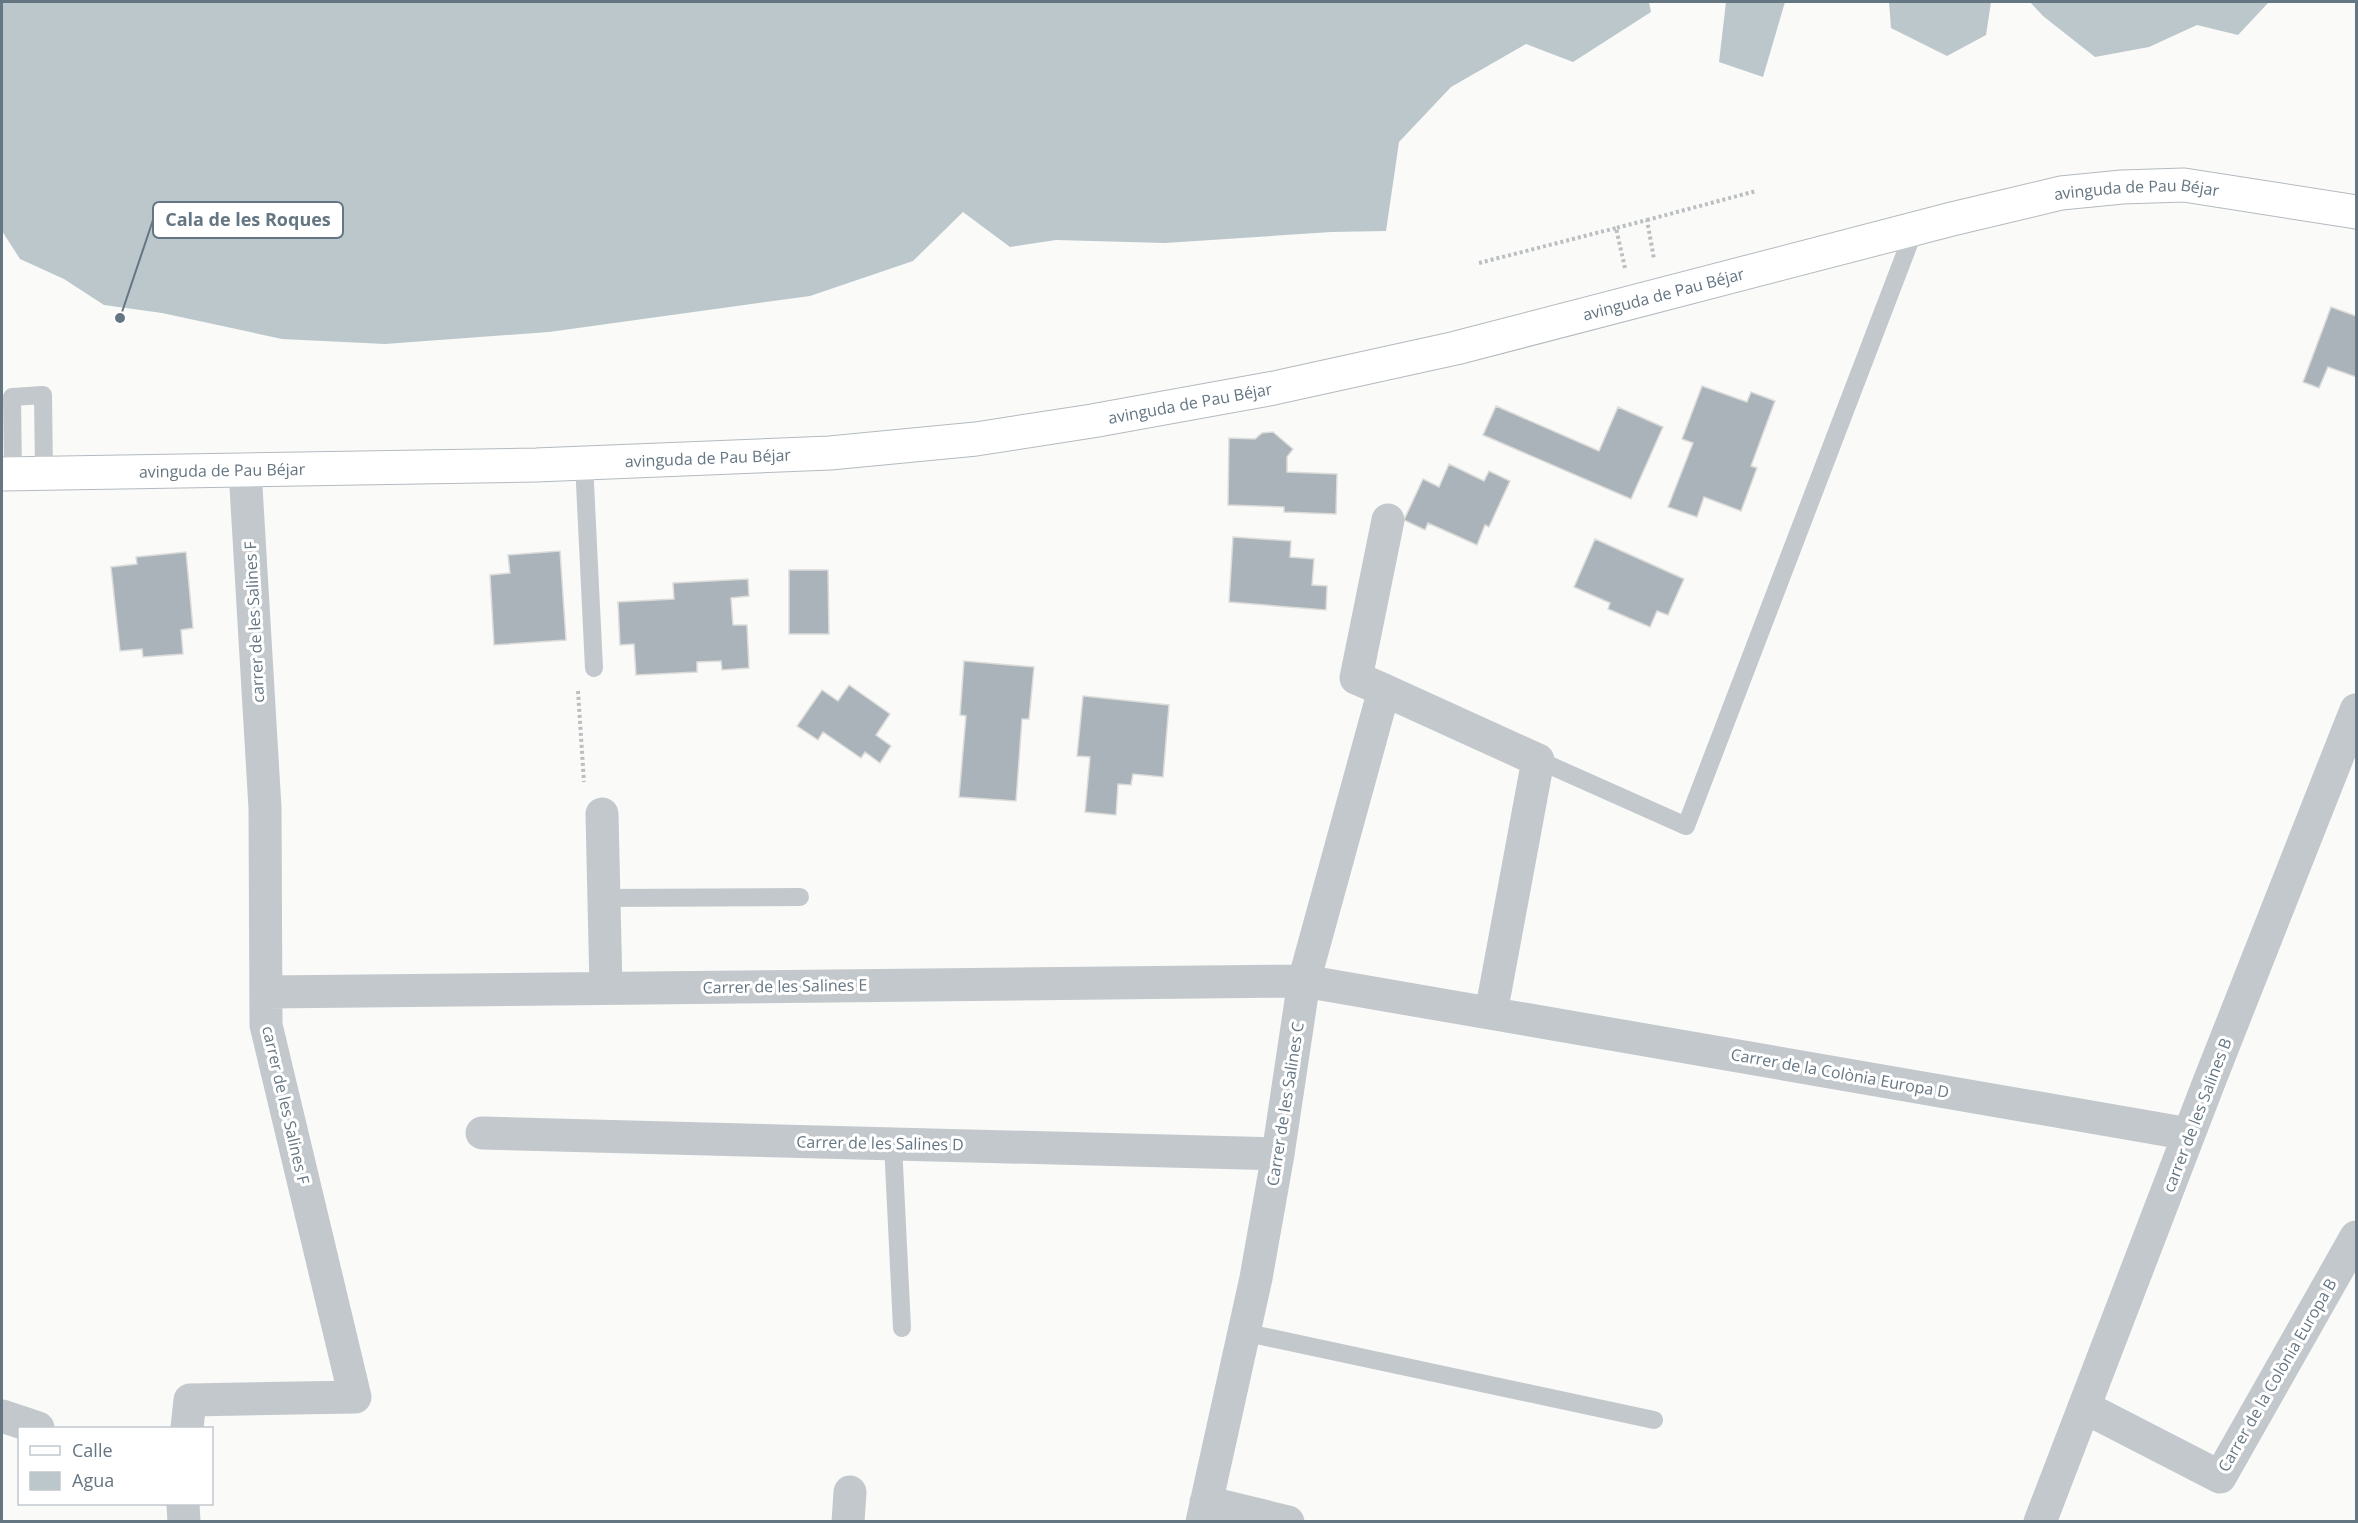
<svg xmlns="http://www.w3.org/2000/svg" width="2358" height="1523" viewBox="0 0 2358 1523" font-family="'Open Sans',sans-serif">
	<style>
		.water { fill: #bbc7cb }
		.building { fill: #aab3b9; stroke: #dcdcda; stroke-width: 1.5 }
		.lines { fill: none; stroke-linecap: round; stroke-linejoin: round }
		.secondary-casing { stroke: #b3babf; stroke-width: 35 }
		.path { stroke: #bbbfc2; stroke-width: 4; stroke-dasharray: 3 3; stroke-linecap: butt }
		.lane { stroke: #c3c8cc; stroke-width: 18 }
		.street { stroke: #c3c8cc; stroke-width: 33 }
		.secondary { stroke: #fff; stroke-width: 33 }
		.labels { text-anchor: middle; stroke-width: 6; stroke-linejoin: round; paint-order: stroke }
		.street-label { font-size: 16px; fill: #657683; stroke: #fff }
		.leader { fill: none; stroke: #657683; stroke-width: 2 }
		.callout-dot { fill: #657683; stroke: #fff; stroke-width: 2 }
		.callout { fill: #fff; stroke: #657683; stroke-width: 2 }
		.callout-label { font-size: 18px; text-anchor: middle; font-weight: bold; fill: #657683 }
	</style>
	<rect width="100%" height="100%" fill="#fafaf8"/>
	<!-- water -->
	<path class="water" d="M2 2H1649L1651 12 1573 62 1526 44 1451 87 1399 142 1386 231 1331 232 1165 243 1056 240 1010 247 963 212 913 261 810 296 549 332 385 344 282 339 162 313 104 305 64 279 20 259 2 231Z
		M1726 2H1785L1763 77 1719 62Z
		M1889 2H1991L1986 35 1947 56 1891 28Z
		M2030 2H2269L2238 35 2197 25 2149 47 2095 57 2043 16Z"/>
	<!-- building -->
	<path class="building" d="M2331 307 2356 316V377L2328 367 2319 388 2303 382Z
		M1702 386 1747 402 1751 392 1775 401 1751 466 1757 468 1741 511 1704 497 1697 517 1668 507 1693 443 1682 439Z
		M1496 406 1599 451 1618 407 1663 427 1631 499 1483 435Z
		M1273 432 1293 449 1287 457V472L1337 474 1336 514 1284 512V507L1228 505 1229 438 1255 439 1262 433Z
		M1449 464 1484 481 1489 471 1510 481 1489 527 1485 525 1477 545 1428 523 1425 530 1404 520 1423 479 1439 487Z
		M1233 537 1291 541 1290 557 1314 559 1312 585 1327 586 1326 610 1229 602Z
		M1595 539 1684 579 1668 615 1657 611 1650 627 1608 609 1610 603 1574 587Z
		M560 551 566 640 494 645 490 575 510 573 508 555Z
		M186 552 193 628 181 630 183 654 143 657 142 649 120 651 111 567 137 564 136 557Z
		M789 570H828L829 634H789Z
		M748 579 749 596 731 598 733 625H747L749 668 722 670 721 661 697 662V672L636 675 634 644 620 645 618 602 674 599 673 583Z
		M964 661 1034 667 1029 719H1022L1016 801 959 797 966 716 960 715Z
		M849 685 890 714 876 735 891 746 880 763 865 752 861 758 823 732 818 740 797 726 822 690 838 701Z
		M1083 696 1169 705 1163 777 1133 774 1131 785 1118 784 1116 815 1085 812 1090 757 1077 756Z"/>
	<g class="lines">
		<defs>
			<g id="secondary">
				<path id="s1" d="M2 474 536 465 830 453 976 439 1092 421 1274 388 1456 348 1952 219 2061 193 2122 187 2184 185 2356 212"/>
			</g>
		</defs>
		<!-- secondary casing -->
		<use href="#secondary" class="secondary-casing"/>
		<!-- path -->
		<path class="path" d="M1647 220 1756 191
			M1479 263 1616 228
			M1625 268 1616 228 1647 220 1654 259
			M578 691 584 782"/>
		<!-- lane -->
		<path class="lane" d="M584 463 594 668
			M13 474 12 397 43 395 44 474
			M1538 760 1686 826 1915 228
			M604 898 800 897
			M893 1144 902 1328
			M1243 1332 1654 1420"/>
		<!-- street -->
		<path class="street" d="M1384 690 1538 760 1491 1013
			M602 814 606 988
			M266 992 1304 981 2189 1134
			M482 1133 1278 1154
			M2084 1407 2220 1477 2356 1237
			M2 1416 38 1428
			M187 1428 190 1400 355 1397 266 1025 265 808 245 470
			M1206 1502 1288 1522
			M183 1504 184 1522
			M848 1522 850 1492
			M1202 1522 1256 1278 1278 1154 1304 981 1384 690 1356 678 1388 520
			M2040 1522 2209 1082 2356 710"/>
		<!-- secondary -->
		<use href="#secondary" class="secondary"/>
	</g>
	<g class="labels">
		<!-- street labels -->
		<g class="street-label">
			<text dy="6" stroke="none"><textPath href="#s1" startOffset="2164">avinguda de Pau Béjar</textPath></text>
			<text dy="6" stroke="none"><textPath href="#s1" startOffset="1678">avinguda de Pau Béjar</textPath></text>
			<text dy="6" stroke="none"><textPath href="#s1" startOffset="1192">avinguda de Pau Béjar</textPath></text>
			<text dy="6" stroke="none"><textPath href="#s1" startOffset="706">avinguda de Pau Béjar</textPath></text>
			<text dy="6" stroke="none"><textPath href="#s1" startOffset="220">avinguda de Pau Béjar</textPath></text>
			<text transform="translate(254 622) rotate(-93)" y="6">carrer de les Salines F</text>
			<text transform="translate(785 986) rotate(-1)" y="6">Carrer de les Salines E</text>
			<text transform="translate(1840 1073) rotate(10)" y="6">Carrer de la Colònia Europa D</text>
			<text transform="translate(1285 1104) rotate(-81)" y="6">Carrer de les Salines C</text>
			<text transform="translate(286 1105) rotate(77)" y="6">carrer de les Salines F</text>
			<text transform="translate(2197 1115) rotate(-69)" y="6">carrer de les Salines B</text>
			<text transform="translate(880 1143) rotate(1)" y="6">Carrer de les Salines D</text>
			<text transform="translate(2277 1375) rotate(-60)" y="6">Carrer de la Colònia Europa B</text>
		</g>
	</g>
	<!-- callouts -->
	<path class="leader" d="M120 318L153 220"/>
	<circle class="callout-dot" cx="120" cy="318" r="6"/>
	<rect class="callout" x="153" y="202" width="190" height="36" rx="6"/>
	<g class="callout-label">
		<text x="248" y="226">Cala de les Roques</text>
	</g>
	<!-- border -->
	<rect width="2358" height="1523" fill="none" stroke="#657683" stroke-width="6"/>
	<!-- legend -->
	<rect x="18" y="1427" width="195" height="78" fill="#ffffff" stroke="#c1c8cd" stroke-width="1.5"/>
	<rect x="30" y="1446" width="30" height="9" fill="#ffffff" stroke="#c1c8cd" stroke-width="1.5"/>
	<text x="72" y="1457" font-size="18" fill="#657683">Calle</text>
	<rect x="30" y="1472" width="30" height="18" fill="#bbc7cb" stroke="#c1c8cd" stroke-width="1.5"/>
	<text x="72" y="1487" font-size="18" fill="#657683">Agua</text>
</svg>
